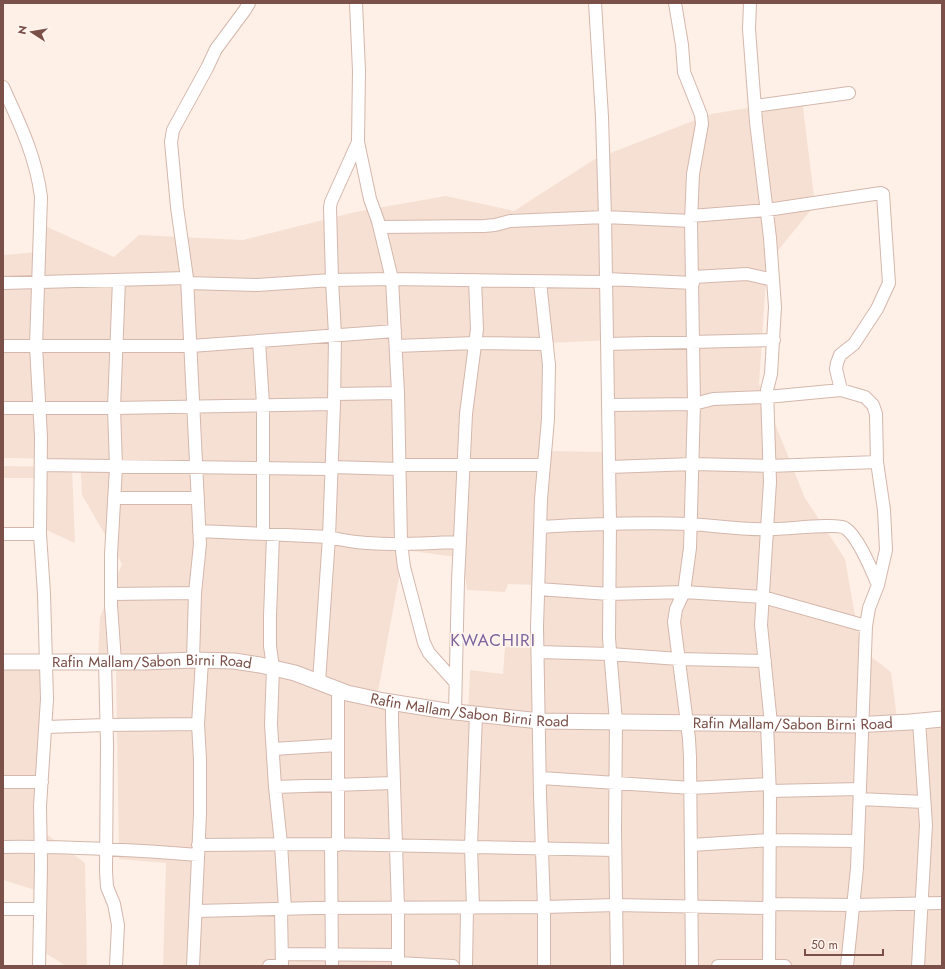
<svg xmlns="http://www.w3.org/2000/svg" width="945" height="969" viewBox="0 0 945 969" font-family="Jost,sans-serif">
	<style>
		.residential { fill: #f6e0d4; fill-rule: evenodd }
		.lines { fill: none; stroke-linecap: round; stroke-linejoin: round }
		.minor-casing { stroke: #d4b7ad; stroke-width: 14 }
		.tertiary-casing { stroke: #d4b7ad; stroke-width: 17 }
		.minor { stroke: #fff; stroke-width: 12 }
		.tertiary { stroke: #fff; stroke-width: 15 }
		.labels { text-anchor: middle; stroke-width: 3; stroke-linejoin: round; paint-order: stroke }
		.street-label { font-size: 15px; fill: #7a5048; stroke: #fff5ee }
		.quarter-label { font-size: 17px; letter-spacing: 1px; fill: #7e639d; stroke: #fff5ee }
	</style>
	<rect width="100%" height="100%" fill="#fef0e6"/>
	<!-- residential -->
	<path class="residential" d="M802 99 815 205 767 264 759 384 805 498 845 559 861 649 891 672 898 726 942 724V966H163L166 863 119 859 116 669 98 660 100 617 122 564 82 495 80 459 3 458V255L40 252 45 226 114 257 139 235 243 240 355 212 446 196 514 211 595 159 711 114ZM613 340V452L545 451 548 343ZM404 550 463 558 467 590 505 592 508 584 539 585 531 648 505 647 503 674 470 670 468 717 375 708Z
		M3 466 72 467 75 543 46 530 42 478H3Z
		M3 663 45 664 41 830 85 863 87 966H66L39 949 42 892 3 880Z"/>
	<g class="lines">
		<defs>
			<path id="minor" d="M356 3 359 71 358 142 370 199 378 221 392 279 398 393 401 543 404 567 424 643 429 653 455 682
				M595 3 602 117 605 217 610 523 609 638 616 722 615 830 617 966
				M675 3 682 45 684 72 701 115 702 124 693 174 691 221 694 404 690 548 684 592 676 609 674 622 689 739 690 757 692 966
				M750 3 749 29 752 69 756 122 770 238 775 307 771 374 767 390 770 482 761 625 771 724
				M3 87C20 124 36 157 41 197L36 346 41 437 40 534 44 594 47 699 40 806 41 866 39 966
				M755 106 849 93
				M691 216 767 210 881 193 883 194 889 283 877 309 854 344 840 355 837 363 836 369 841 390
				M380 227 484 226 495 225 510 221 605 217 691 221
				M693 277 747 274 773 280
				M607 279 693 283
				M540 282 549 365 548 419 541 499 537 627 540 795 544 907V966
				M3 283 187 278
				M187 283 257 285 332 280 392 279 606 282
				M259 341 263 404V534
				M607 344 774 340
				M3 346H191L395 331
				M396 346 475 343 547 344
				M334 394 398 393
				M608 405 694 404 713 399 767 397 841 390 865 397 873 405 876 414 877 462 884 510 886 550 878 585 869 608 866 626 857 868 847 966
				M3 408H114L334 404
				M41 465 331 469
				M399 465H544
				M332 467 399 469
				M609 467 693 464 769 466 877 462
				M114 498H198
				M540 527C590 524 641 522 691 524 719 526 748 531 776 529 789 529 836 523 845 528 858 536 872 571 878 585
				M199 531 329 537C371 548 417 543 460 542
				M3 534H40
				M273 535 270 616V646L273 668 271 724 275 787 281 844 285 909
				M538 589 609 594 684 592 763 597 866 626
				M111 594 195 593
				M538 652 610 654 679 659 765 661
				M193 660 195 593 200 544 187 278 177 207 171 142 173 130 207 68 216 49 245 10 249 3
				M105 662 107 744 106 871 107 887 114 904 118 925 116 966
				M115 662 111 605V555L116 467 114 408 119 280
				M319 682 329 537 334 404 335 335 332 280 330 207 331 202 358 142
				M338 689V845
				M392 702V721L398 908V966
				M455 712 458 581 466 414 477 329 475 280
				M767 724 770 795 769 966
				M46 727 106 725 198 724
				M273 749 338 745
				M541 778 691 788 769 784
				M3 782H42
				M275 787 393 783
				M770 791 860 789
				M860 799 924 802
				M331 844 332 966
				M198 845 331 844 615 850
				M691 845 770 840 858 841
				M3 847C68 846 133 850 198 855
				M770 904 853 905 942 903
				M473 908 471 847 476 714
				M3 909H40
				M281 909 282 966
				M196 911 316 908 544 907 616 905 770 908
				M282 954 398 955
				M398 963 453 966
				M193 966 200 814V759L198 724 202 661
				M269 966H282
				M466 966 467 908
				M718 966H785
				M918 966 926 825 919 721"/>
			<g id="tertiary">
				<path id="s1" d="M3 662H145L193 660 234 661 260 665 295 673 347 693 384 701 446 711 540 721 853 725 910 722 942 719"/>
			</g>
		</defs>
		<!-- minor casing -->
		<use href="#minor" class="minor-casing"/>
		<!-- tertiary casing -->
		<use href="#tertiary" class="tertiary-casing"/>
		<!-- minor -->
		<use href="#minor" class="minor"/>
		<!-- tertiary -->
		<use href="#tertiary" class="tertiary"/>
	</g>
	<g class="labels">
		<!-- street labels -->
		<g class="street-label">
			<text dy="5" stroke="none"><textPath href="#s1" startOffset="149">Rafin Mallam/Sabon Birni Road</textPath></text>
			<text dy="5" stroke="none"><textPath href="#s1" startOffset="473">Rafin Mallam/Sabon Birni Road</textPath></text>
			<text dy="5" stroke="none"><textPath href="#s1" startOffset="797">Rafin Mallam/Sabon Birni Road</textPath></text>
		</g>
		<!-- quarter labels -->
		<g class="quarter-label">
			<text x="493" y="646">KWACHIRI</text>
		</g>
	</g>
	<!-- border -->
	<rect width="945" height="969" fill="none" stroke="#7a5048" stroke-width="8"/>
	<!-- north arrow -->
	<g transform="translate(32 32) rotate(282)" stroke="#fff5ee" stroke-width="3" paint-order="stroke">
	<path d="M0-3L7 15L0 10L-7 15Z" fill="#7a5048"/>
	<text y="-6" font-size="11" font-weight="bold" text-anchor="middle" fill="#7a5048">N</text>
	</g>
	<!-- scale -->
	<path d="M805 949v6h78v-6" fill="none" stroke="#7a5048" stroke-width="2"/>
	<text x="811" y="949" font-size="12" fill="#7a5048" stroke="#fff5ee" stroke-width="3" paint-order="stroke">50 m</text>
</svg>
